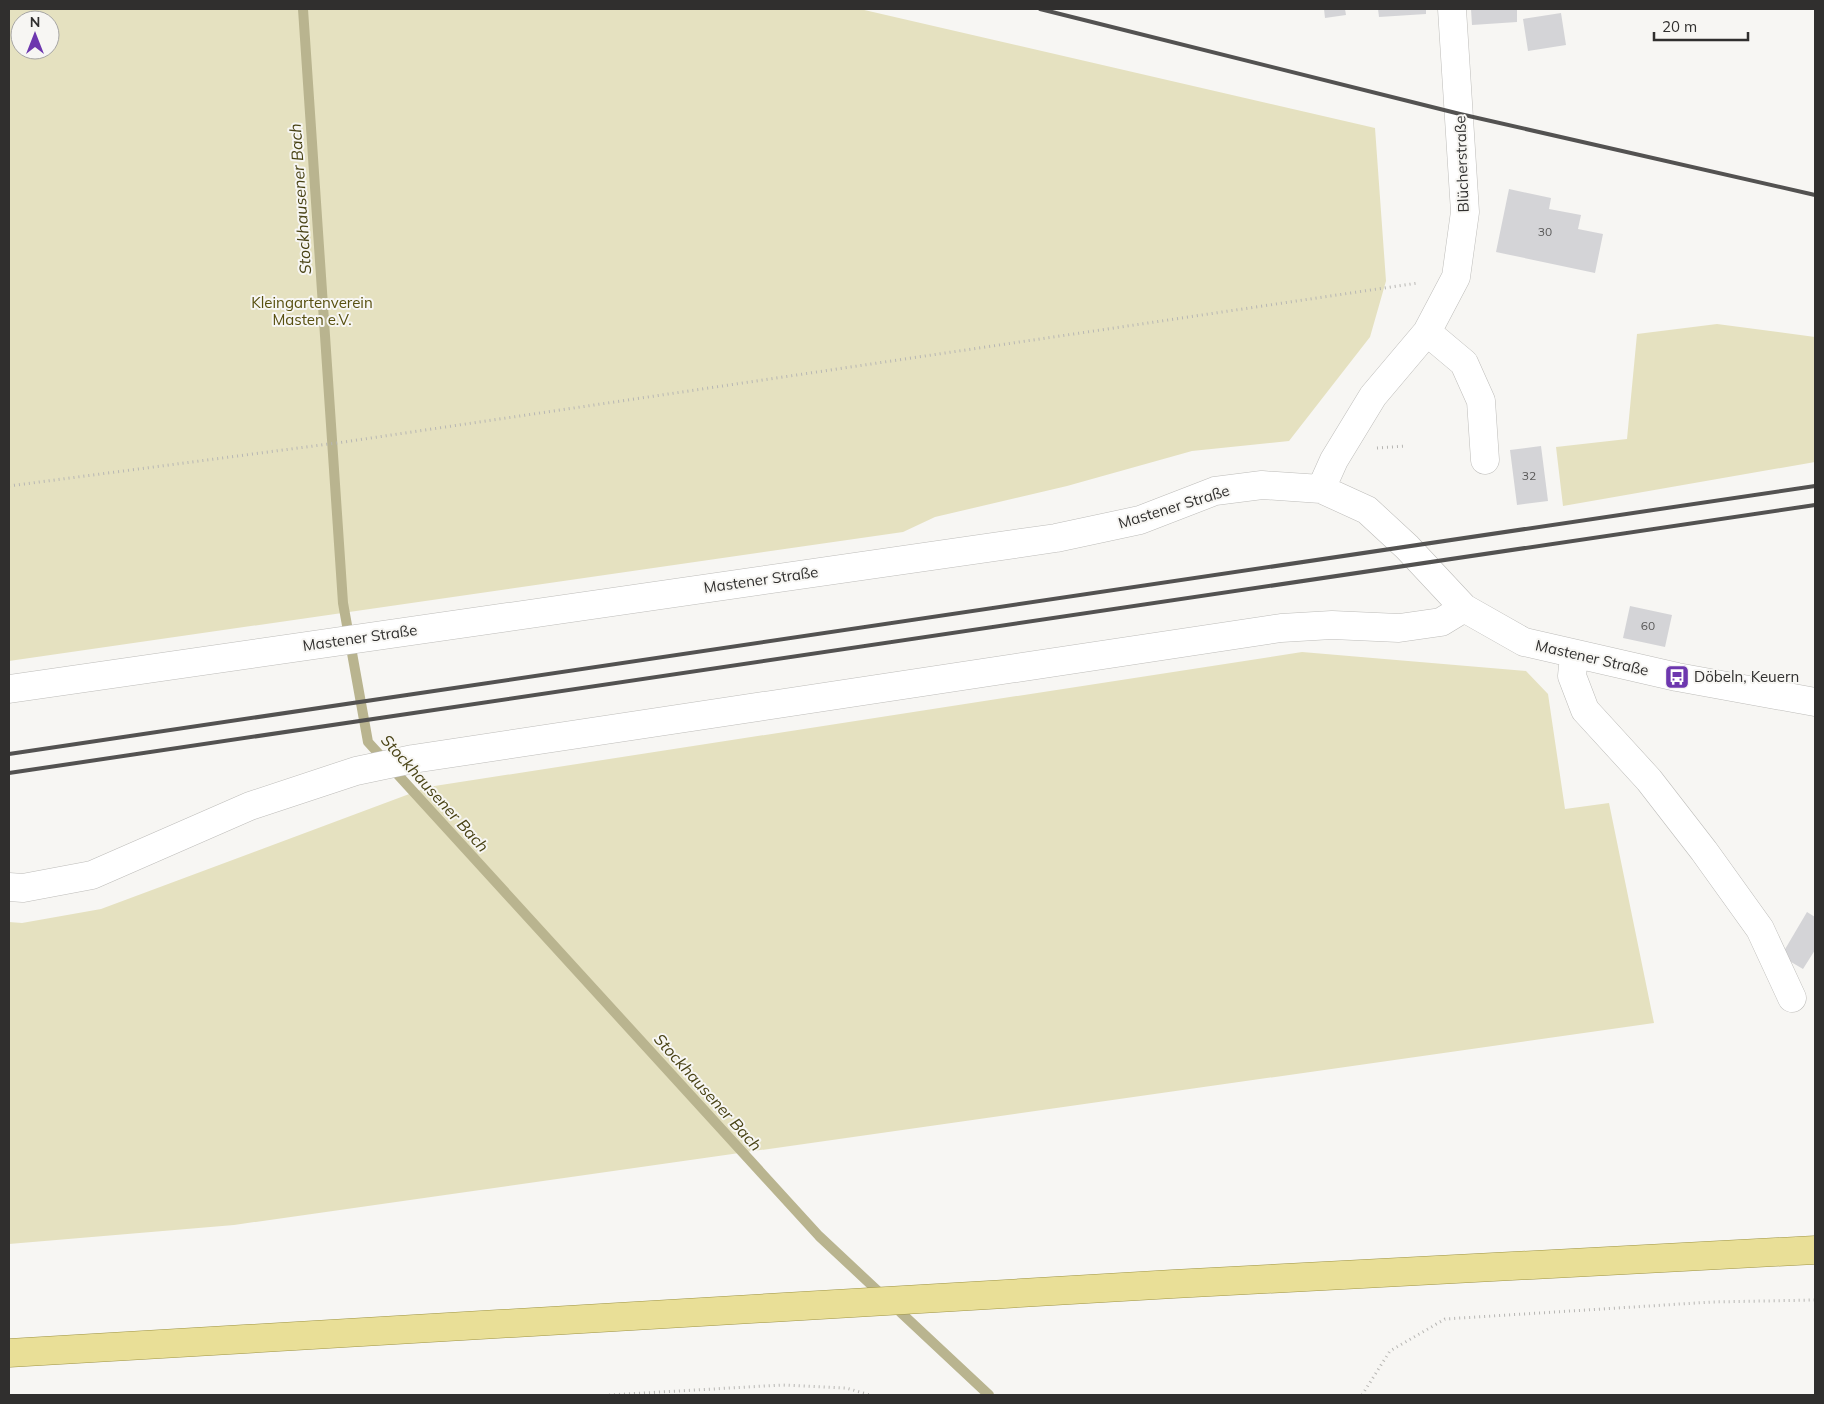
<svg xmlns="http://www.w3.org/2000/svg" width="1824" height="1404" viewBox="0 0 1824 1404" font-family="Mulish,sans-serif">
	<style>
		.green { fill: #e5e1c0; fill-rule: evenodd }
		.lines { fill: none; stroke-linecap: round; stroke-linejoin: round }
		.stream { stroke: #b9b48f; stroke-width: 10 }
		.building { fill: #d4d4d7 }
		.minor-casing { stroke: #bdbcb9; stroke-width: 29 }
		.major-casing { stroke: #9e9445; stroke-width: 29 }
		.path { stroke: #b7b6b3; stroke-width: 3; stroke-dasharray: 1 4; stroke-linecap: butt }
		.minor { stroke: #fff; stroke-width: 28 }
		.major { stroke: #e9df97; stroke-width: 28 }
		.rail { stroke: #535251; stroke-width: 4 }
		.labels { text-anchor: middle; stroke-width: 4; stroke-linejoin: round; paint-order: stroke }
		.number-label { font-size: 12px; fill: #595858 }
		.street-label { font-size: 15px; fill: #302f2e; stroke: #f7f6f3 }
		.park-label { font-size: 15px; fill: #574f0f; stroke: #f7f6f3 }
		.poi-label { font-size: 15px; fill: #302f2e; stroke: #f7f6f3; text-anchor: start }
		.water-label { font-size: 16px; font-style: italic; fill: #484214; stroke: #f7f6f3 }
	</style>
	<rect width="100%" height="100%" fill="#f7f6f3"/>
	<!-- green -->
	<path class="green" d="M9 9H860L1375 128 1386 281 1370 337 1289 441 1192 451 1067 486 935 517 903 532 9 661ZM20 20H50V50H20Z
		M1717 324 1815 337V462L1563 506 1556 447 1627 439 1637 334Z
		M1302 652 1526 671 1548 694 1565 809 1609 803 1654 1023 234 1225 9 1244V922L22 923 101 909 428 787Z"/>
	<g class="lines">
		<!-- stream -->
		<path class="stream" d="M303 9 343 603 368 742 819 1236 989 1395"/>
	</g>
	<!-- building -->
	<path class="building" d="M1324 9H1345L1346 15 1325 18Z
		M1378 9H1426V14L1379 17Z
		M1471 9H1517V22L1472 25Z
		M1561 13 1566 45 1528 51 1523 19Z
		M1509 189 1551 198 1549 209 1581 215 1578 229 1603 234 1595 273 1496 252Z
		M1541 446 1548 501 1517 505 1510 450Z
		M1630 606 1672 615 1665 647 1623 638Z
		M1807 912 1815 917V950L1803 969 1781 956Z"/>
	<g class="lines">
		<defs>
			<path id="minor" d="M1427 332 1464 363 1481 401 1485 460
				M1321 489 1334 460 1373 396 1427 332 1456 277 1465 212 1452 9
				M1574 655 1572 676 1585 710 1649 780 1704 851 1760 929 1792 998
				M9 689 1056 538 1140 520 1215 491 1262 485 1321 489 1367 510 1407 547 1464 608 1524 642 1677 677 1815 702
				M9 887 23 888 92 875 250 806 356 771 413 759 1281 628 1332 625 1399 628 1441 622 1464 608"/>
			<path id="major" d="M9 1353 1173 1284 1815 1250"/>
		</defs>
		<!-- minor casing -->
		<use href="#minor" class="minor-casing"/>
		<!-- major casing -->
		<use href="#major" class="major-casing"/>
		<!-- path -->
		<path class="path" d="M1377 448 1406 446
			M9 486 344 442 1418 283
			M609 1395 782 1385 846 1388 870 1395
			M1362 1395 1390 1351 1445 1319 1712 1302 1815 1300"/>
		<!-- minor -->
		<use href="#minor" class="minor"/>
		<!-- major -->
		<use href="#major" class="major"/>
		<!-- rail -->
		<path class="rail" d="M1040 9 1460 114 1815 195
			M9 754 1815 486
			M9 773 1815 505"/>
	</g>
	<!-- icons -->
	<defs>
		<symbol id="bus-square" viewBox="-11 -11 22 22"><rect x="-9" y="-9" width="18" height="18" rx="4" fill="#6d37ae" stroke="#f7f6f3"/><path d="M-5-6H5V4H4V6H2V4H-2V6H-4V4H-5ZM-3.5-4V0h7V-4ZM-3.5 1.2v1.5H-2V1.2ZM2 1.2v1.5H3.5V1.2Z" fill="#fff"/></symbol>
	</defs>
	<g fill-rule="evenodd">
		<use href="#bus-square" x="1663" y="663" width="28" height="28"/>
	</g>
	<g class="labels">
		<!-- number labels -->
		<g class="number-label">
			<text x="1545" y="236">30</text>
			<text x="1529" y="480">32</text>
			<text x="1648" y="630">60</text>
		</g>
		<!-- street labels -->
		<g class="street-label">
			<text transform="translate(1462 164) rotate(-92)" y="5">Blücherstraße</text>
			<text transform="translate(1174 507) rotate(-17)" y="5">Mastener Straße</text>
			<text transform="translate(761 580) rotate(-8)" y="5">Mastener Straße</text>
			<text transform="translate(360 638) rotate(-8)" y="5">Mastener Straße</text>
			<text transform="translate(1592 658) rotate(13)" y="5">Mastener Straße</text>
		</g>
		<!-- park labels -->
		<g class="park-label">
			<text x="312" y="308">Kleingartenverein<tspan x="312" dy="17">Masten e.V.</tspan></text>
		</g>
		<!-- poi labels -->
		<g class="poi-label">
			<text x="1694" y="682">Döbeln, Keuern</text>
		</g>
		<!-- water labels -->
		<g class="water-label">
			<text transform="translate(300 199) rotate(-94)" y="6">Stockhausener Bach</text>
			<text transform="translate(435 793) rotate(48)" y="6">Stockhausener Bach</text>
			<text transform="translate(708 1092) rotate(48)" y="6">Stockhausener Bach</text>
		</g>
	</g>
	<!-- border -->
	<rect width="1824" height="1404" fill="none" stroke="#302f2e" stroke-width="20"/>
	<!-- north arrow -->
	<g transform="translate(35 35)"><circle r="24" fill="#f7f6f3" stroke="#a7a6a4"/>
	<path d="M0-4L9 19L0 12L-9 19Z" fill="#6d37ae"/>
	<text y="-8" font-size="14" font-weight="bold" text-anchor="middle" fill="#302f2e">N</text>
	</g>
	<!-- scale -->
	<path d="M1654 32v8h94v-8" fill="none" stroke="#302f2e" stroke-width="2.5"/>
	<text x="1662" y="32" font-size="15" fill="#302f2e" stroke="#f7f6f3" stroke-width="4" paint-order="stroke">20 m</text>
</svg>
